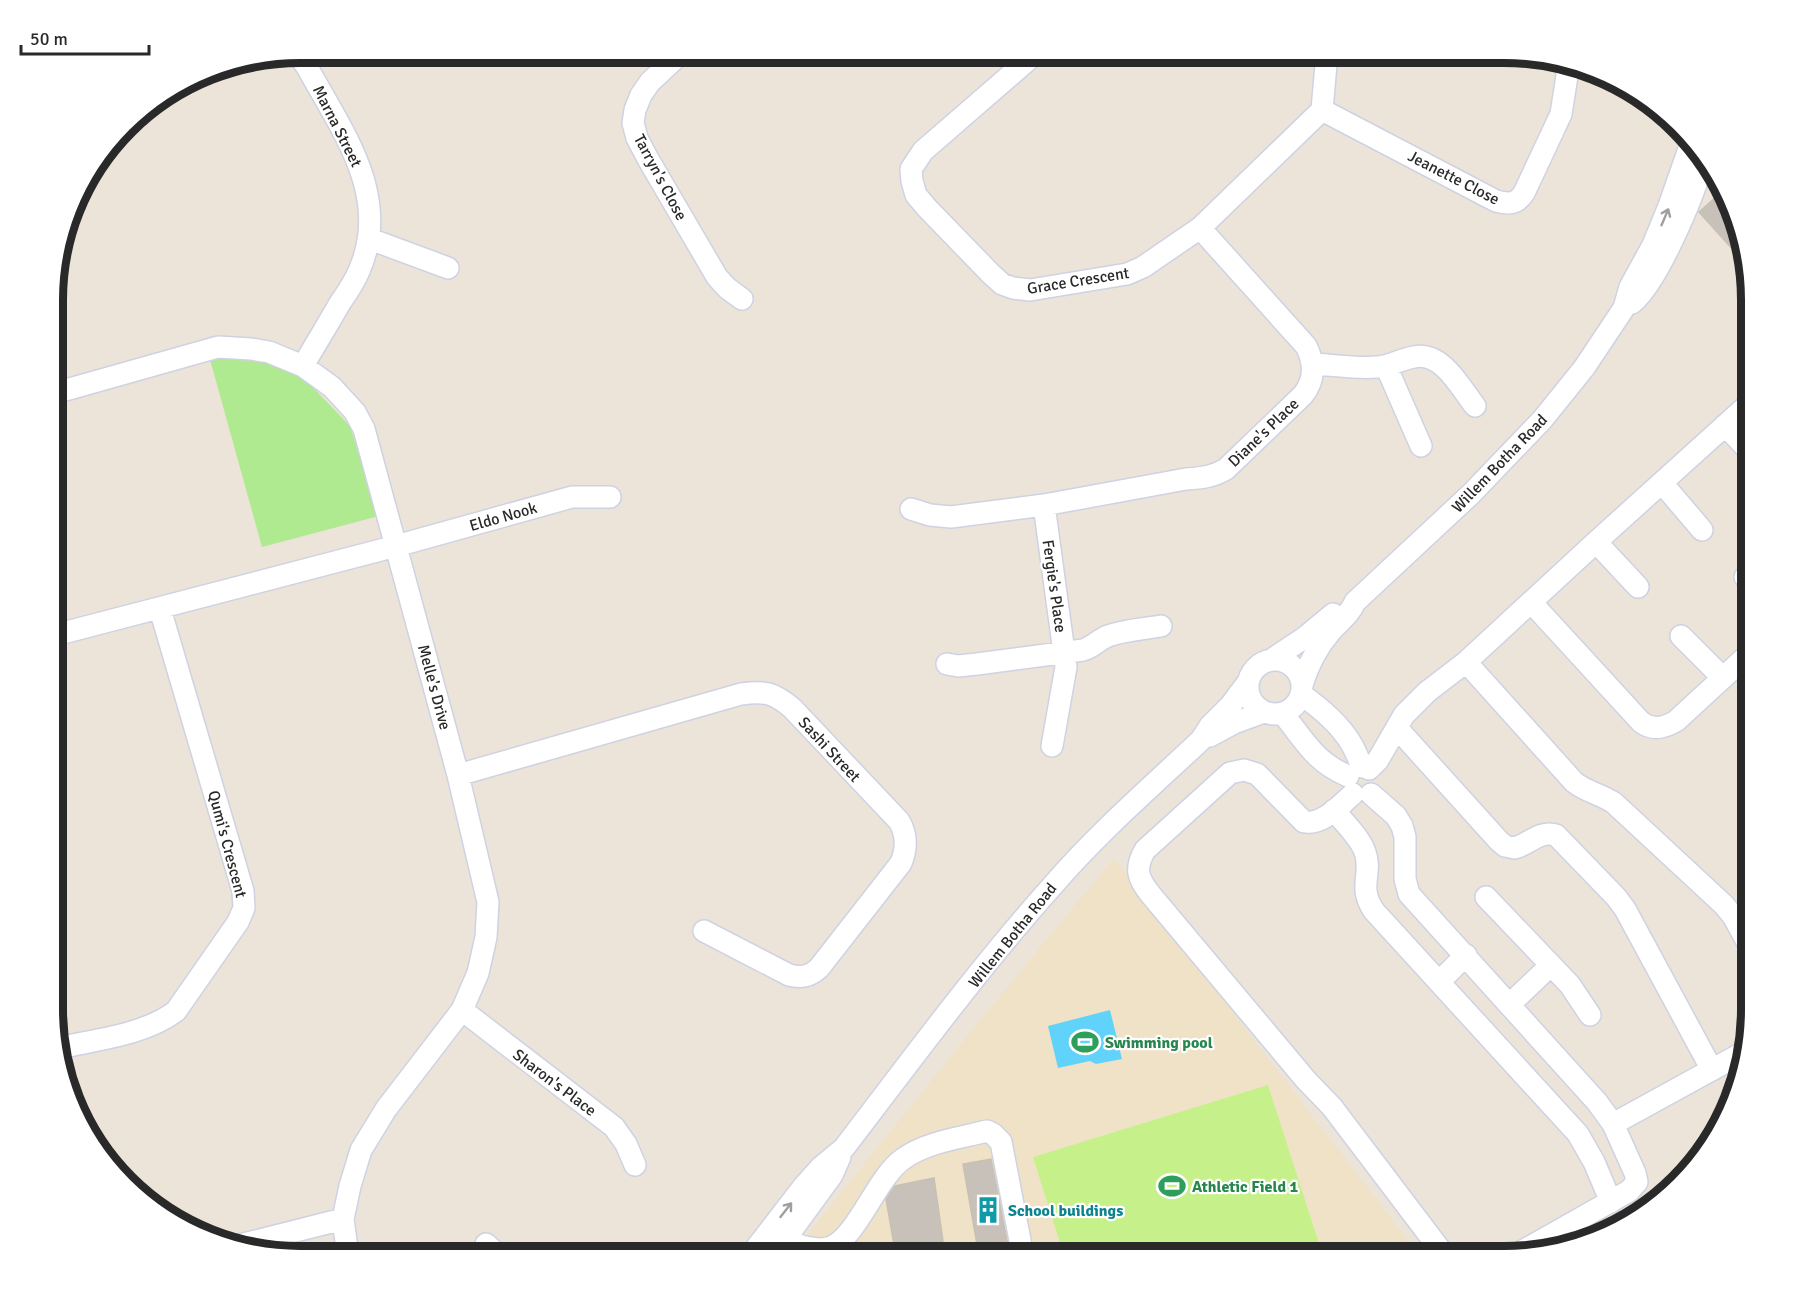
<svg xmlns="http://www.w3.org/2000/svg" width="1804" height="1309" viewBox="0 0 1804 1309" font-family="Signika,sans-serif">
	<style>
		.education { fill: #f0e2c6 }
		.green { fill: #afe990 }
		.pitch { fill: #c6f18a }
		.water { fill: #61d2f9 }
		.building { fill: #c7c1b9; stroke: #c8c0b2; stroke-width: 1.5 }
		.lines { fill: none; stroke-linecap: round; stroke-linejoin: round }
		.minor-casing { stroke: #ced2e3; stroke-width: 24 }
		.minor { stroke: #fff; stroke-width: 21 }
		.oneway { stroke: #9f9f9f }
		.labels { text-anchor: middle; stroke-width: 4.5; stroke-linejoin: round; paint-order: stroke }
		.street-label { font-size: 16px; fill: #292929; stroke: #fff }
		.leisure-label { font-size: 16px; font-weight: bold; fill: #27864d; stroke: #fff; text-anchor: start }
		.culture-label { font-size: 16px; font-weight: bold; fill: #0d838f; stroke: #fff; text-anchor: start }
		.rim { fill: none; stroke: #292929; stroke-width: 8 }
	</style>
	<rect width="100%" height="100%" fill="#ece4d9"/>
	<!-- education -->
	<path class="education" d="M1114 858 1420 1256H790L981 1019Z"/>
	<!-- green -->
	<path class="green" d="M206 345 299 373 350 426 379 516 262 547Z"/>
	<!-- pitch -->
	<path class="pitch" d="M1268 1085 1323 1256H1064L1033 1157Z"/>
	<!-- water -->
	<path class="water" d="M1110 1010 1122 1059 1096 1064 1090 1061 1058 1068 1048 1026Z"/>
	<!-- building -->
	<path class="building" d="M1725 189 1726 190 1745 263 1699 212Z
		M991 1159 1010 1256H979L963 1164Z
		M934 1178 943 1241 927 1243 930 1256H896L886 1199 895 1186Z"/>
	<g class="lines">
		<defs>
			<path id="minor" d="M297 53 307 67C342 131 392 196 359 271 354 283 347 293 340 303 328 324 315 345 303 366
				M681 53 650 82 641 95 635 110 633 123 637 138 648 159 717 277 727 288 742 299
				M1036 53 923 151 911 169 912 181 916 195 927 208 991 274 1002 284 1013 288 1030 290 1127 274 1143 267 1200 228 1322 110 1327 53
				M1322 110 1496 201C1508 204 1516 205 1524 193L1561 114 1569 63
				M370 239 448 268
				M1632 303C1658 282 1694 195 1703 162
				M1313 364C1334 365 1357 369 1378 367 1391 366 1401 359 1414 357 1442 351 1460 387 1475 406
				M1386 366 1421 446
				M55 393 218 347 251 349 269 352 303 366 332 387 355 412 364 429 458 775 488 902 486 937 478 973 462 1010 386 1109 361 1150 350 1186 343 1219 348 1256
				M1725 425 1751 453
				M1662 483 1702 530
				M1044 505 1066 667 1052 746
				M911 509 930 515 951 517 1044 505 1186 479C1201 478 1213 477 1226 469L1303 395C1315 380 1315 363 1306 346L1200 228
				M1596 542 1638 587
				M1745 577 1751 584
				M1531 602 1641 722C1653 731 1664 728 1676 721L1751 652
				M55 635 396 546 572 497H610
				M1681 636 1723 678
				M1271 660 1304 638 1333 614
				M1248 687a27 27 0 1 1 54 0a27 27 0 1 1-54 0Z
				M1466 662 1574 782C1586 792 1601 794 1614 803L1724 905 1733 916 1751 949
				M947 664 958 666 977 664 1083 650C1093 647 1098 640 1108 636 1124 630 1144 629 1161 626
				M1302 685C1308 665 1317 647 1331 631 1340 621 1350 614 1355 602L1471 494 1542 420 1584 368 1624 308 1630 287 1653 245 1669 206 1690 146
				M1301 694C1320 708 1340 724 1352 745 1356 752 1359 760 1362 767
				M1282 713C1305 740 1313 761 1348 776
				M1397 728 1499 841 1505 846 1515 848C1529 844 1540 830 1556 835L1616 897 1625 909 1712 1070
				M1210 736 1234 723 1264 712
				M1369 769 1378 760 1404 715 1427 692 1466 662 1596 542 1751 402
				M458 775 741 694C765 691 773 692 792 708L899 821C907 834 907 848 901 863L819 968C809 977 801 978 789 975L704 931
				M1353 794C1339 806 1323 825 1304 822L1257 774 1244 770 1230 773 1145 850C1134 869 1138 879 1151 895L1306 1080 1332 1107 1445 1256
				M1371 794 1396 816 1402 826 1405 837V879L1409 894 1597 1102 1613 1124 1635 1173 1637 1182 1629 1191 1519 1253
				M1334 810C1344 823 1360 837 1365 852 1373 874 1357 886 1374 911L1578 1134 1594 1162 1611 1202
				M1486 897 1570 985 1590 1015
				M1439 982 1466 955
				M1509 1005 1550 966
				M462 1010 614 1127 626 1144 635 1165
				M57 1047H64C100 1039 146 1034 176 1011L238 922 244 908 243 891 160 609
				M1613 1124 1746 1051
				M786 1240C797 1246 819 1252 831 1247 857 1237 877 1177 903 1159 926 1142 960 1138 987 1131L993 1134 1001 1142 1023 1256
				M486 1244 499 1256
				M236 1246 343 1219
				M750 1256 804 1186 821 1167 844 1148C912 1059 979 968 1054 884 1099 832 1151 787 1201 740L1210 726 1230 706 1248 682
				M773 1256 832 1175 840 1157"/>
		</defs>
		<!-- minor casing -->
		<use href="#minor" class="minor-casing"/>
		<!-- minor -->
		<use href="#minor" class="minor"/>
	</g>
	<!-- one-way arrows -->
	<defs><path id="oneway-shaft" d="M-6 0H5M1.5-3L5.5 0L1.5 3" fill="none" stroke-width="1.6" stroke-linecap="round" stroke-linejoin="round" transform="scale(1.5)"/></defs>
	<g class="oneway">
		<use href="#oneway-shaft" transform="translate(1665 217) rotate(-67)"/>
		<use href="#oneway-shaft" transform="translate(786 1210) rotate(-52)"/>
	</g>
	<!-- icons -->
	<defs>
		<symbol id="stadium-bare" viewBox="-9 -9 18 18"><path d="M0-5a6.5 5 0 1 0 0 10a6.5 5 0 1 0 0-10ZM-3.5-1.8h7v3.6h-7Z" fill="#2e9e5b" stroke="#fff" stroke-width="2.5" paint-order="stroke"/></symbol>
		<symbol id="building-bare" viewBox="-9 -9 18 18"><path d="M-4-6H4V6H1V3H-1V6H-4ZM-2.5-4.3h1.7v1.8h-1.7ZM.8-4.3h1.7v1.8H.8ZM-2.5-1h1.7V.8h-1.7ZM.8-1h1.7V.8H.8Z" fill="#0f9aa8" stroke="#fff" stroke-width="2.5" paint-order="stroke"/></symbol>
	</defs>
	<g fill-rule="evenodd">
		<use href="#stadium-bare" x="1066" y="1023" width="38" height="38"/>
		<use href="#stadium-bare" x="1153" y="1167" width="38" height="38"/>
		<use href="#building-bare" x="969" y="1191" width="38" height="38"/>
	</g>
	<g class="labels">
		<!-- street labels -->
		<g class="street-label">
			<text transform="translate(338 126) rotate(63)" y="6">Marna Street</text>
			<text transform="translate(661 177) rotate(62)" y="6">Tarryn's Close</text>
			<text transform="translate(1454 177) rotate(27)" y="6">Jeanette Close</text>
			<text transform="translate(1078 280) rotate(-9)" y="6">Grace Crescent</text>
			<text transform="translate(1263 432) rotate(-44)" y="6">Diane's Place</text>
			<text transform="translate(1499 463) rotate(-46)" y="6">Willem Botha Road</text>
			<text transform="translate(503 516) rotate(-16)" y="6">Eldo Nook</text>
			<text transform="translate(1055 586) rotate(82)" y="6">Fergie's Place</text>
			<text transform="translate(435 687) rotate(75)" y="6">Melle's Drive</text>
			<text transform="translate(830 749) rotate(47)" y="6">Sashi Street</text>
			<text transform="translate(228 844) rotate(75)" y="6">Qumi's Crescent</text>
			<text transform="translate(1012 935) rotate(-51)" y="6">Willem Botha Road</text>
			<text transform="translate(555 1082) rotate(37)" y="6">Sharon's Place</text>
		</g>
		<!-- leisure labels -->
		<g class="leisure-label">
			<text x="1105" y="1048">Swimming pool</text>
			<text x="1192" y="1192">Athletic Field 1</text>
		</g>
		<!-- culture labels -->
		<g class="culture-label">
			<text x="1008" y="1216">School buildings</text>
		</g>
	</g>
	<!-- crop -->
	<path d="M0 0H1804V1309H0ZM300 63H1504A237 237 0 0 1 1741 300V1009A237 237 0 0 1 1504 1246H300A237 237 0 0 1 63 1009V300A237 237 0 0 1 300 63Z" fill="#fff" fill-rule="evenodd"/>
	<path class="rim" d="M300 63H1504A237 237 0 0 1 1741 300V1009A237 237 0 0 1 1504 1246H300A237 237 0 0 1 63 1009V300A237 237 0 0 1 300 63Z"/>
	<!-- scale -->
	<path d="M21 45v9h128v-9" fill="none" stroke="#292929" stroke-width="3"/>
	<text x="30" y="45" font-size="18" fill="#292929" stroke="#ffffff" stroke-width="4.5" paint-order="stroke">50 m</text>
</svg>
